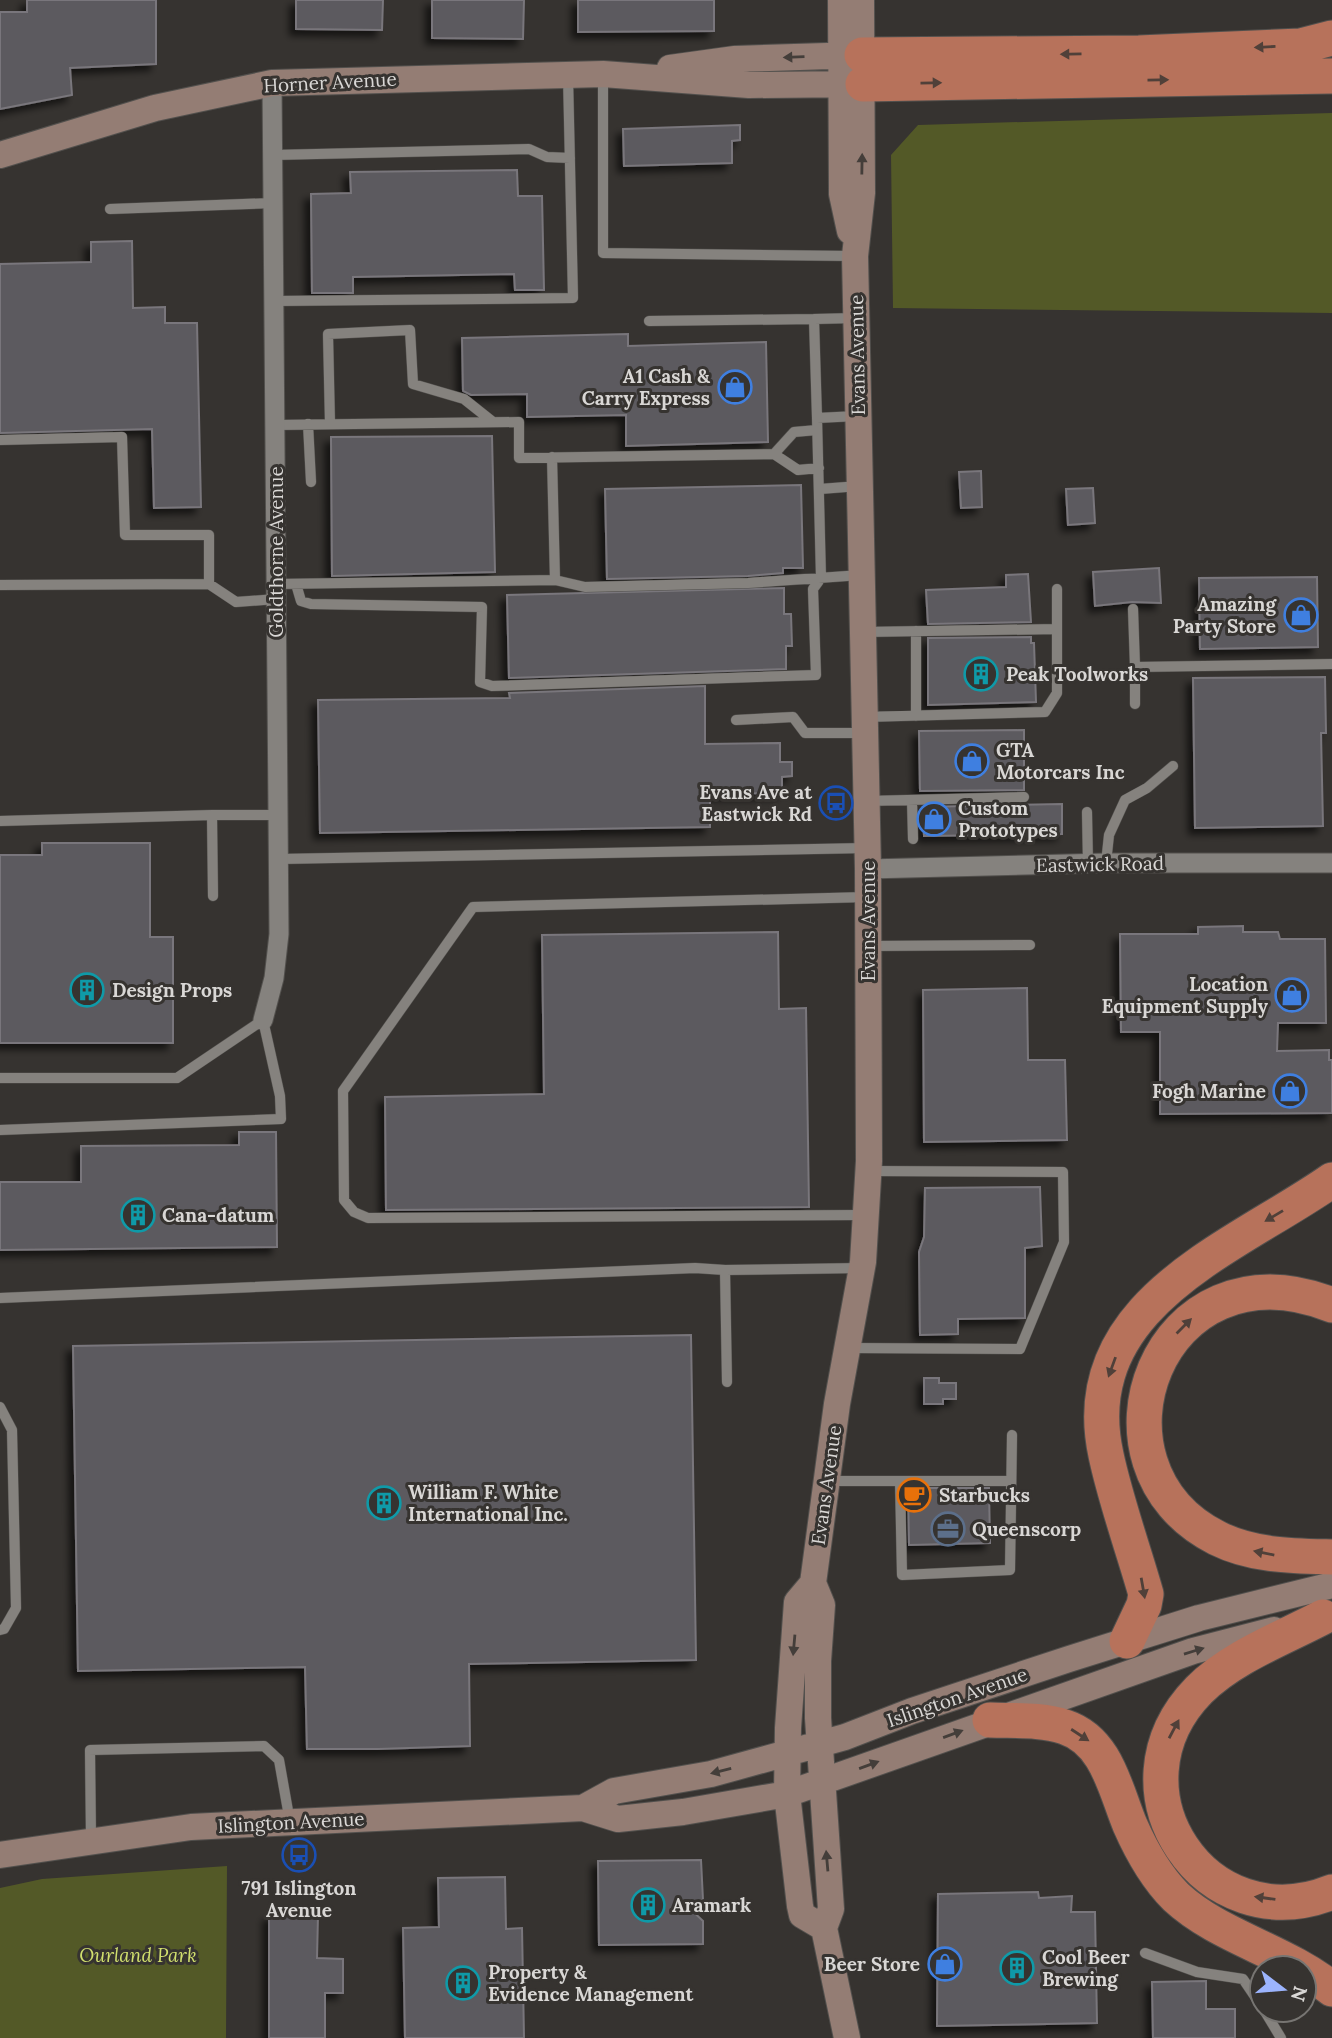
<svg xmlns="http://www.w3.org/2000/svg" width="1332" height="2038" viewBox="0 0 1332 2038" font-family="Lora,serif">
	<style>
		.green { fill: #535927 }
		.building { fill: #5c5a5e; stroke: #79767b; stroke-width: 2; filter: url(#shadow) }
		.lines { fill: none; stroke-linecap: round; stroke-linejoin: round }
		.lane-casing { stroke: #52504d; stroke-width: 11 }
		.street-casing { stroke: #52504d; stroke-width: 21 }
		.secondary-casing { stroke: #52504d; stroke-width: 28 }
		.highway-casing { stroke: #52504d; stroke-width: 37 }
		.lane { stroke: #85827e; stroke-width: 10 }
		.street { stroke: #85827e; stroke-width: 19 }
		.secondary { stroke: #947d74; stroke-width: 26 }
		.highway { stroke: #b7725b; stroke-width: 35 }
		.oneway { fill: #504039 }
		.oneway2 { fill: #443e3a }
		.labels { text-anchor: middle; stroke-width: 6; stroke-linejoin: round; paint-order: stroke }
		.street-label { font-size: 19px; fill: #d9d7d5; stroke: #363330 }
		.poi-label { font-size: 19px; font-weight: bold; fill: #d9d7d5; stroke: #363330; text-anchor: start }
		.park-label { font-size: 19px; font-style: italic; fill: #d1df6e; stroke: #363330 }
	</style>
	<defs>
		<filter id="shadow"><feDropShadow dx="-6" dy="6" stdDeviation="3.5" flood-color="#0009"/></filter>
	</defs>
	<rect width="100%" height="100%" fill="#363330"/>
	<!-- green -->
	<path class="green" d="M1332 113V313L893 308 891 155 918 125Z
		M227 1866 226 2038H0V1888L42 1879Z"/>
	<!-- building -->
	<path class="building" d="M27 0H156V64L70 68 72 95 0 109V12H27Z
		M296 0H383L382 30 296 29Z
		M432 0H524L523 39 432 38Z
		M578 0H714V31L578 32Z
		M740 125V140L732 141V163L624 166 623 129Z
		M517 170 518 196H542L544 290H515L514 274 353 277V293H312L311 194 351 193 350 172Z
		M132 241 133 308 165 307V323H197L201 507 154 508 152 429 0 433V264L91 262V242Z
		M628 334V346L766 342 768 442 626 446V415L527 417V394L471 395 463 391 462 338Z
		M492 436 495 572 332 576 331 437Z
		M981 471 982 507 961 508 959 472Z
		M801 485 803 568H783V573L748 576 607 579 605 489Z
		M1093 488 1095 523 1068 525 1066 489Z
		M1159 568 1161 603 1132 602 1095 606 1093 572Z
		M1028 574 1031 622 928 624 926 590 1006 587V575Z
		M1317 577 1318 647 1200 649 1199 578Z
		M784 588V614H791L792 646H786V669L509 678 507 595Z
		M1031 637V643H1034L1036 702 928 705V638Z
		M1325 677 1326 733H1321L1323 826 1195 828 1193 678Z
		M705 686V744L780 743V762H792V776L782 777V793L710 794V827L320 833 318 700 510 698 509 693Z
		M1024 730V790L920 791 919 731Z
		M1062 804V834L924 836 923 807Z
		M42 843H150V937H173V1043H0V855H42Z
		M1243 926V932H1278L1280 939H1325L1326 1023H1278L1277 1051 1329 1050V1060H1332V1113L1160 1114V1032H1121L1120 934H1198V927Z
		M778 932 779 1009 806 1008 809 1207 386 1210 385 1097 544 1094 542 935Z
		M1027 988 1028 1060H1065L1067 1140 924 1142 923 990Z
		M239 1132H276L277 1247 0 1250V1182H81V1146L239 1145Z
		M1040 1187 1042 1246 1025 1248V1318L958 1319V1334L920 1335 919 1252 924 1237 925 1188Z
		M691 1335 696 1660 469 1664 470 1746 378 1749H307L305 1667 78 1671 73 1346Z
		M924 1378H939V1383H956V1399H943V1404H924Z
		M908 1488H989L990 1543 909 1545Z
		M701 1860 703 1900 686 1905 703 1921V1944L599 1945 598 1861Z
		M505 1877 506 1929 522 1928 524 2038H405L403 1928 439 1927 438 1878Z
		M1038 1892 1039 1898 1072 1896 1071 1912H1095L1097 2023 937 2026 938 1894Z
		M269 1915H318L317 1958 343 1959V1993H325V2038H269Z
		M1206 1981V2009H1235V2038H1153L1152 1982Z"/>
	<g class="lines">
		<defs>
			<path id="lane" d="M603 74V253L854 256
				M273 155 529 149 547 157 570 158
				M110 209 273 203
				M274 301 573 298 568 76
				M856 318 814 319 817 418 857 416
				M649 321 814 319
				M308 424 311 482
				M330 424 328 334 410 330 413 384 464 399 493 422
				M276 425 519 422V458L774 454 798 470 819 468
				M0 440 122 437 125 535H209V584
				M774 454 794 432 817 430
				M552 457 555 580
				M820 489 859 486
				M276 584 555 580 585 587 748 583 861 575
				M296 584 301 601 311 604 482 607 480 682 492 686 816 675 813 589 821 578 817 418
				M0 585 209 584 236 602 276 599
				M1057 589V629
				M1133 609 1135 667
				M863 632 1057 629V693L1045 712 865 717
				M1135 704V667L1332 664
				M916 716V631
				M736 720 793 717 805 733H864
				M912 800 913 839
				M867 801 1024 797
				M1087 812 1088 864
				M0 821 212 815
				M279 859 867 848
				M1106 863 1109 835 1125 800 1147 788 1173 766
				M213 896 212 815H278
				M869 946 1030 945
				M0 1078H177L263 1020 280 1096 281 1119 0 1130
				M863 1215 368 1218 354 1212 344 1200 343 1091 473 907 867 897
				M0 1298 695 1268 725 1270
				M848 1348 1020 1349 1064 1242 1063 1172 869 1171
				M727 1382 725 1270 862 1268
				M0 1407 12 1430 16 1608 4 1629 0 1630
				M827 1481H900L902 1575 1010 1570 1012 1435
				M900 1481H1011
				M91 1839 90 1750 264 1746 279 1760 290 1822
				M1145 1953 1197 1972 1243 1979 1262 2007
				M1264 2010 1281 2038"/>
			<path id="street" d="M868 869 1106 863H1332
				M263 1020 274 978 279 934 272 83"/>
			<path id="secondary" d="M841 0 842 194 850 231
				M670 68 735 59 859 55
				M0 155 155 108 272 83 603 74 749 85 863 84
				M813 1583 797 1602 788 1728 787 1794 800 1906 802 1915 824 1928
				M583 1808 614 1791 711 1774 845 1737 912 1711 1069 1659 1199 1618 1332 1585
				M0 1855 191 1827 583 1808 618 1819 683 1812 787 1794 1193 1651 1274 1630
				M847 2038 824 1928 831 1909 818 1718V1661L822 1605 813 1583 837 1404 863 1262 869 1161 868 869 855 256 862 193 861 0"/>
			<path id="highway" d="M862 55 1139 53 1301 46 1332 38
				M863 84 1332 76
				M1332 1305C1157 1236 1074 1466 1217 1538 1253 1556 1293 1556 1332 1557
				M1323 1617C1283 1638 1232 1657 1199 1690 1102 1789 1206 1943 1332 1892
				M1127 1641 1144 1605 1146 1594C1133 1548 1116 1502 1106 1455 1073 1304 1235 1248 1332 1180
				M990 1720C1014 1721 1042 1719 1065 1727 1107 1741 1115 1789 1130 1825 1141 1850 1156 1877 1176 1897 1219 1937 1285 1951 1332 1989"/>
		</defs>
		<!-- lane casing -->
		<use href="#lane" class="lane-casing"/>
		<!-- street casing -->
		<use href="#street" class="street-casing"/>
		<!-- secondary casing -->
		<use href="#secondary" class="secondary-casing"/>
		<!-- highway casing -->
		<use href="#highway" class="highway-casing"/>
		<!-- lane -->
		<use href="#lane" class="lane"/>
		<!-- street -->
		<use href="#street" class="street"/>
		<!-- secondary -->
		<use href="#secondary" class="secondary"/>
		<!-- highway -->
		<use href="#highway" class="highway"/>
	</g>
	<!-- one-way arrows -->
	<defs><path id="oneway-solid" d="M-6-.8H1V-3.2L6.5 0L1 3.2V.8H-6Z" transform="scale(1.75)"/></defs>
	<g class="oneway">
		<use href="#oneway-solid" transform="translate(1265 47) rotate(177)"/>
		<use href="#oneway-solid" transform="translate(1071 54) rotate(179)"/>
		<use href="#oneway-solid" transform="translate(1158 80) rotate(-1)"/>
		<use href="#oneway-solid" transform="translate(931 83) rotate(-1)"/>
		<use href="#oneway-solid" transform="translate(1274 1216) rotate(149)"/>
		<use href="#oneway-solid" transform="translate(1184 1326) rotate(-45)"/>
		<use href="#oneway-solid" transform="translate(1112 1367) rotate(110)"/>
		<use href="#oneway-solid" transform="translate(1264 1553) rotate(-169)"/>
		<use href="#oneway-solid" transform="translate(1143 1588) rotate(80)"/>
		<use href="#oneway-solid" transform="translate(1174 1729) rotate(-62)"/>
		<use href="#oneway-solid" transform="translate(1080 1735) rotate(33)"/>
		<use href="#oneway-solid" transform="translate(1265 1898) rotate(-172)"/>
	</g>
	<g class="oneway2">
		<use href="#oneway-solid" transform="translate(794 57) rotate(178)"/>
		<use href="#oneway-solid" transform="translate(862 164) rotate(-89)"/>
		<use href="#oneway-solid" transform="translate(794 1645) rotate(95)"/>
		<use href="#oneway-solid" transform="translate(1194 1651) rotate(-17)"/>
		<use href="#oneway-solid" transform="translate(953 1734) rotate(-20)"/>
		<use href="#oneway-solid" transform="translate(869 1765) rotate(-20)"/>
		<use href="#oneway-solid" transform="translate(721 1771) rotate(166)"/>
		<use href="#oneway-solid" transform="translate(827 1861) rotate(-95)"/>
	</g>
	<!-- icons -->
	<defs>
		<symbol id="shop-ring" viewBox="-11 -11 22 22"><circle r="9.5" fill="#363330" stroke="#3f7fe0" stroke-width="1.5"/><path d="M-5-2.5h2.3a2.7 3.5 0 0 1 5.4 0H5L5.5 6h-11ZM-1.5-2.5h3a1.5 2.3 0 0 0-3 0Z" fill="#3f7fe0"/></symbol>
		<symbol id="building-ring" viewBox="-11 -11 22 22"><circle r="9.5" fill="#363330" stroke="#0f9aa8" stroke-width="1.5"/><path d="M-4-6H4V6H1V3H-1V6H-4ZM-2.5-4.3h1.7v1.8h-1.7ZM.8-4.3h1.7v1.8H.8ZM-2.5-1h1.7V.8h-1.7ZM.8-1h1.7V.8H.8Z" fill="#0f9aa8"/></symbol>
		<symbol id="bus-ring" viewBox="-11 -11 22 22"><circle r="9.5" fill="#363330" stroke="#1a4fb4" stroke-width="1.5"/><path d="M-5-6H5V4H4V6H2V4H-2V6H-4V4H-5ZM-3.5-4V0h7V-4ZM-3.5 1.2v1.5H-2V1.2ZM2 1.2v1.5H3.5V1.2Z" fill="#1a4fb4"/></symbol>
		<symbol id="cafe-ring" viewBox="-11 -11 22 22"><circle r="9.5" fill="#363330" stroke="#e8710a" stroke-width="1.5"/><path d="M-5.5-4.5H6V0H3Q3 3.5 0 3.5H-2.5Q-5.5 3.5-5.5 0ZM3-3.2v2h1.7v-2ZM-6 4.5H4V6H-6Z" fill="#e8710a"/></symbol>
		<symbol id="office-ring" viewBox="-11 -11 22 22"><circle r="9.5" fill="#363330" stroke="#5c6f8a" stroke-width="1.5"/><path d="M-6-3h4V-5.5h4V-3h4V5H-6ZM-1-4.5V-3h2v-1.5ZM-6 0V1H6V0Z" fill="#5c6f8a"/></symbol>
	</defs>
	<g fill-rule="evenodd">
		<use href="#shop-ring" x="716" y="368" width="38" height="38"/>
		<use href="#shop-ring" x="1282" y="596" width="38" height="38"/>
		<use href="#building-ring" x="962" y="655" width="38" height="38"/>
		<use href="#shop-ring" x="953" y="742" width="38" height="38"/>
		<use href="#bus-ring" x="817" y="784" width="38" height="38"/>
		<use href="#shop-ring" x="915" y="800" width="38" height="38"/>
		<use href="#building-ring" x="68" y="971" width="38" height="38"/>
		<use href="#shop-ring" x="1273" y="976" width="38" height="38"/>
		<use href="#shop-ring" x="1271" y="1072" width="38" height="38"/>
		<use href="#building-ring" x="119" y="1196" width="38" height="38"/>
		<use href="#cafe-ring" x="895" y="1476" width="38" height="38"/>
		<use href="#building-ring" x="365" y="1484" width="38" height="38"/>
		<use href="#office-ring" x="929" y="1510" width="38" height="38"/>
		<use href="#bus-ring" x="280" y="1836" width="38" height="38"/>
		<use href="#building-ring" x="629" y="1886" width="38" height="38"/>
		<use href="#shop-ring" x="926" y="1945" width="38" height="38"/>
		<use href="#building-ring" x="998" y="1949" width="38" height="38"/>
		<use href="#building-ring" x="444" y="1964" width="38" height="38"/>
	</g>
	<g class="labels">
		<!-- street labels -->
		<g class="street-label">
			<text transform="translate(330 82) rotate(-3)" y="7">Horner Avenue</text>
			<text transform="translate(857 355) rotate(-91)" y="7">Evans Avenue</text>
			<text transform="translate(276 552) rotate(-90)" y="7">Goldthorne Avenue</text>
			<text transform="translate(1100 864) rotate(-1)" y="7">Eastwick Road</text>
			<text transform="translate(868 921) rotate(-90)" y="7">Evans Avenue</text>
			<text transform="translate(826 1485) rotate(-82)" y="7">Evans Avenue</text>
			<text transform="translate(957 1697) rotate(-19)" y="7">Islington Avenue</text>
			<text transform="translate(291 1822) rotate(-3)" y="7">Islington Avenue</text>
		</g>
		<!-- poi labels -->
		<g class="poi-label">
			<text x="710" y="383" text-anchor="end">A1 Cash &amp;<tspan x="710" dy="22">Carry Express</tspan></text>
			<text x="1276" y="611" text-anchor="end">Amazing<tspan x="1276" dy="22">Party Store</tspan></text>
			<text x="1006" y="681">Peak Toolworks</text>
			<text x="996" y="757">GTA<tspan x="996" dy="22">Motorcars Inc</tspan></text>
			<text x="812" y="799" text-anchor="end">Evans Ave at<tspan x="812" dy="22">Eastwick Rd</tspan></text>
			<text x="958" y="815">Custom<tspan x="958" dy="22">Prototypes</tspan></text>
			<text x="1268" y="991" text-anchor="end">Location<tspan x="1268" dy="22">Equipment Supply</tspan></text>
			<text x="112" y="997">Design Props</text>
			<text x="1266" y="1098" text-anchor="end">Fogh Marine</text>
			<text x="162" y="1222">Cana-datum</text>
			<text x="408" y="1499">William F. White<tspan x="408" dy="22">International Inc.</tspan></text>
			<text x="939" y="1502">Starbucks</text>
			<text x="972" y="1536">Queenscorp</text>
			<text x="299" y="1895" text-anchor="middle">791 Islington<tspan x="299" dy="22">Avenue</tspan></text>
			<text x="672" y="1912">Aramark</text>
			<text x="1042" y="1964">Cool Beer<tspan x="1042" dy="22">Brewing</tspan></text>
			<text x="920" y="1971" text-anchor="end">Beer Store</text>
			<text x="488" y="1979">Property &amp;<tspan x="488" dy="22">Evidence Management</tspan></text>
		</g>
		<!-- park labels -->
		<g class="park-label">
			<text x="138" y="1962">Ourland Park</text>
		</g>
	</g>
	<!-- north arrow -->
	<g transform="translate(1283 1989) rotate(106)"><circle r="33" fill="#363330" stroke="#777572" stroke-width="2"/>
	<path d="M0-5L12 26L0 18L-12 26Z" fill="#9cb4fd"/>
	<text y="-10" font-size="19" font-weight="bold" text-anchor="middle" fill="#d9d7d5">N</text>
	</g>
</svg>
